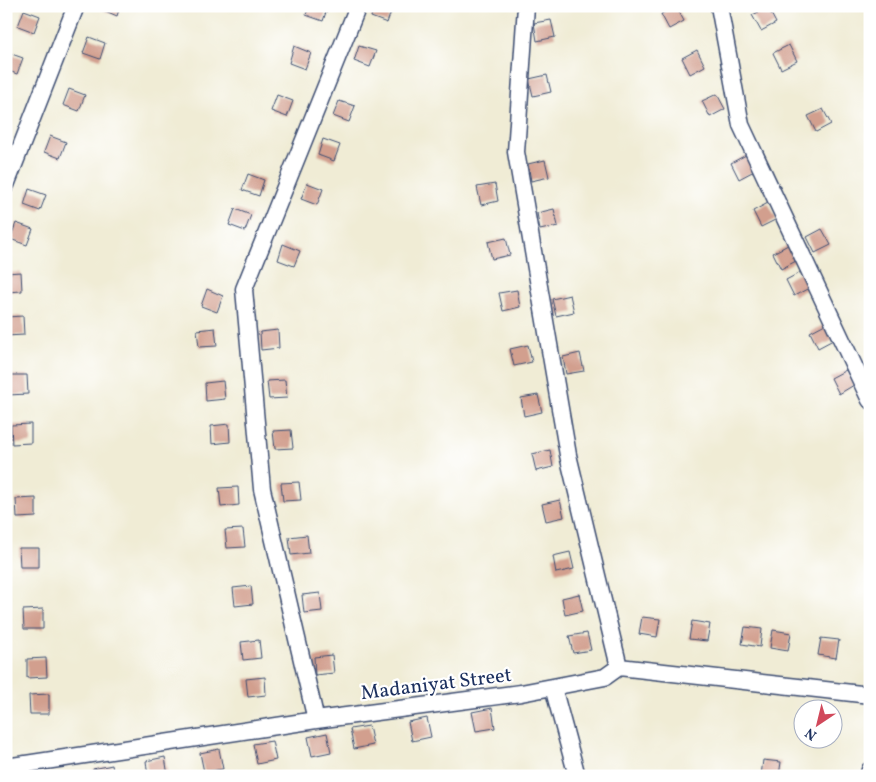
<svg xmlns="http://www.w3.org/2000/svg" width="876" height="782" viewBox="0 0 876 782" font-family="Vollkorn,serif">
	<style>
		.building { fill: #d29f8e }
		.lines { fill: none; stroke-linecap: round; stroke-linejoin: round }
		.street-casing { stroke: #3b4b70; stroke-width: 19 }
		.street { stroke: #fff; stroke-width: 16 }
		.labels { text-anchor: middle; stroke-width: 4.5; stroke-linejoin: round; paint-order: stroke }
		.street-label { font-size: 20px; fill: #1b2f5e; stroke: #fff }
	</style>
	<rect width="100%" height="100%" fill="#fff"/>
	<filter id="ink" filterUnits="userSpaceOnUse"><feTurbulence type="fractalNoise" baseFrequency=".02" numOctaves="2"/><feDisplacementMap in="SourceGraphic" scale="10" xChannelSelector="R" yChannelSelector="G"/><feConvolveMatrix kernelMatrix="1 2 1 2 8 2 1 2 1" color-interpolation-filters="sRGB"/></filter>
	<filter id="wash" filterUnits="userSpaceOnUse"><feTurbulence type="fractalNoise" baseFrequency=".0096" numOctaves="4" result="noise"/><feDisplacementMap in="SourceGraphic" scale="20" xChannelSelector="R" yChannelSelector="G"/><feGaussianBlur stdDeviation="1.12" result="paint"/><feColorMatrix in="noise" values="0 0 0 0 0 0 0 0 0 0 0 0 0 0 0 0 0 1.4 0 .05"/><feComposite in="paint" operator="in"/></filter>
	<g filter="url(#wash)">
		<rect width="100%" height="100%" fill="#f0ecd5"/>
		<g id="blocks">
			<!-- building -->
			<path class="building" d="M102 6H120L117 16 101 9Z
				M309 6H328L323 21 306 15Z
				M374 6H393L387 23 371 17Z
				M676 6 684 21 669 29 661 14Z
				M768 8 776 23 761 31 752 15Z
				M24 10 40 16 34 32 18 26Z
				M551 20 555 37 537 41 534 23Z
				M89 37 105 43 100 59 83 53Z
				M789 45 797 61 781 69 773 53Z
				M294 46 311 53 305 69 289 63Z
				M359 46 376 51 370 67 354 61Z
				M697 50 705 66 690 74 682 58Z
				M6 52 23 58 17 74 6 70Z
				M547 75 551 92 533 96 529 79Z
				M69 89 85 95 79 111 63 105Z
				M717 94 725 109 710 117 702 101Z
				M277 95 293 101 287 117 271 111Z
				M339 101 355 106 349 122 333 116Z
				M823 109 831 124 816 132 808 116Z
				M50 136 66 142 60 158 44 152Z
				M323 139 340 145 334 161 318 155Z
				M746 155 754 171 739 179 731 163Z
				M545 160 549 177 531 181 528 164Z
				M248 174 264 180 259 196 242 190Z
				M307 183 323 189 317 205 301 199Z
				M495 184 498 201 481 205 477 187Z
				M29 189 46 195 40 211 24 205Z
				M768 203 777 219 761 227 753 211Z
				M235 209 251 215 245 231 229 225Z
				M554 209 558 226 540 230 537 213Z
				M16 223 33 229 27 245 10 239Z
				M822 229 831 245 815 253 807 237Z
				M506 238 510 255 492 259 488 242Z
				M283 244 300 251 294 266 278 260Z
				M788 245 796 261 781 269 773 253Z
				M21 272 22 291 6 292V273Z
				M801 272 809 288 794 296 786 280Z
				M207 289 223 296 217 312 201 306Z
				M517 290 520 307 503 311 499 293Z
				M570 295 574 312 556 316 552 299Z
				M23 316 24 335 6 336V317Z
				M825 324 833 340 818 348 810 332Z
				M215 328 217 346 199 347 197 330Z
				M278 330 279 348 261 350 260 332Z
				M528 345 532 362 514 366 510 349Z
				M580 353 584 371 566 374 563 357Z
				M846 370 854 385 839 394 831 378Z
				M8 375H27L28 394 8 395Z
				M285 380 287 398 269 399 267 381Z
				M223 381 225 399 206 401 205 383Z
				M538 395 542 412 524 416 521 398Z
				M31 424V443L12 444 11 425Z
				M229 424 230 442 212 444 211 426Z
				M291 430 293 448 275 449 273 431Z
				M550 450 553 467 536 471 532 454Z
				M299 482 301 500 283 501 281 483Z
				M238 487 239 505 221 507 219 488Z
				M36 498V517L17 518 16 499Z
				M560 500 564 517 546 521 542 504Z
				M243 529 245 547 227 548 225 530Z
				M307 535 309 553 291 555 289 537Z
				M19 548H39V567H20Z
				M570 552 574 569 556 573 553 556Z
				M251 586 253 604 235 606 233 588Z
				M320 593 322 611 304 613 302 595Z
				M579 594 583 611 565 615 562 598Z
				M43 609V629H24L23 610Z
				M642 617 660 619 657 637 639 634Z
				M692 621 710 624 707 641 689 639Z
				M745 627 762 629 760 647 742 644Z
				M773 630 791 633 788 651 770 648Z
				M587 633 591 650 573 653 569 636Z
				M821 638 839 640 836 658 818 655Z
				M259 640 261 658 243 660 241 642Z
				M332 655 334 673 315 675 314 657Z
				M46 658 47 677 27 678V659Z
				M265 677 266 695 248 697 246 679Z
				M49 694V714H30L29 695Z
				M492 708 495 728 476 731 472 712Z
				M427 718 431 737 412 741 408 722Z
				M369 726 373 745 354 749 350 729Z
				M327 733 331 752 312 756 308 737Z
				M272 741 276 760 257 764 253 744Z
				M219 749 223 769 204 772 200 753Z
				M165 757 168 776H148L146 761Z
				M763 760 781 762 779 776H761Z
				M112 765 114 776H94L93 769Z
				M64 773 65 776H52V775Z"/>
		</g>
	</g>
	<g filter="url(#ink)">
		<use href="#blocks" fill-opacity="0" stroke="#3b4b70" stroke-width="1"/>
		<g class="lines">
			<defs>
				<path id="street" d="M526 6 516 152 568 455 619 667
					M719 6 741 125 870 400
					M6 185 76 6
					M553 687 577 776
					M316 720 262 489 244 289 358 6
					M6 767 316 720 521 693 605 677 619 667 870 695
					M868 776 870 770"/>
			</defs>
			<!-- street casing -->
			<use href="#street" class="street-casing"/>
			<!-- street -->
			<use href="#street" class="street"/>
		</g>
	</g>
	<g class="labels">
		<!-- street labels -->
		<g class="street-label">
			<text transform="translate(436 683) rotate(-7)" y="7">Madaniyat Street</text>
		</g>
	</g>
	<!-- margin -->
	<rect width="876" height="782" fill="none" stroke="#fff" stroke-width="25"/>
	<!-- north arrow -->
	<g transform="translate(818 724) rotate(215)"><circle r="24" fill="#ffffff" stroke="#a4acbf"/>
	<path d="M0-4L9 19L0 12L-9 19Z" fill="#d1495b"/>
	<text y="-8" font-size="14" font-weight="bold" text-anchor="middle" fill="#1b2f5e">N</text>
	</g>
</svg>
